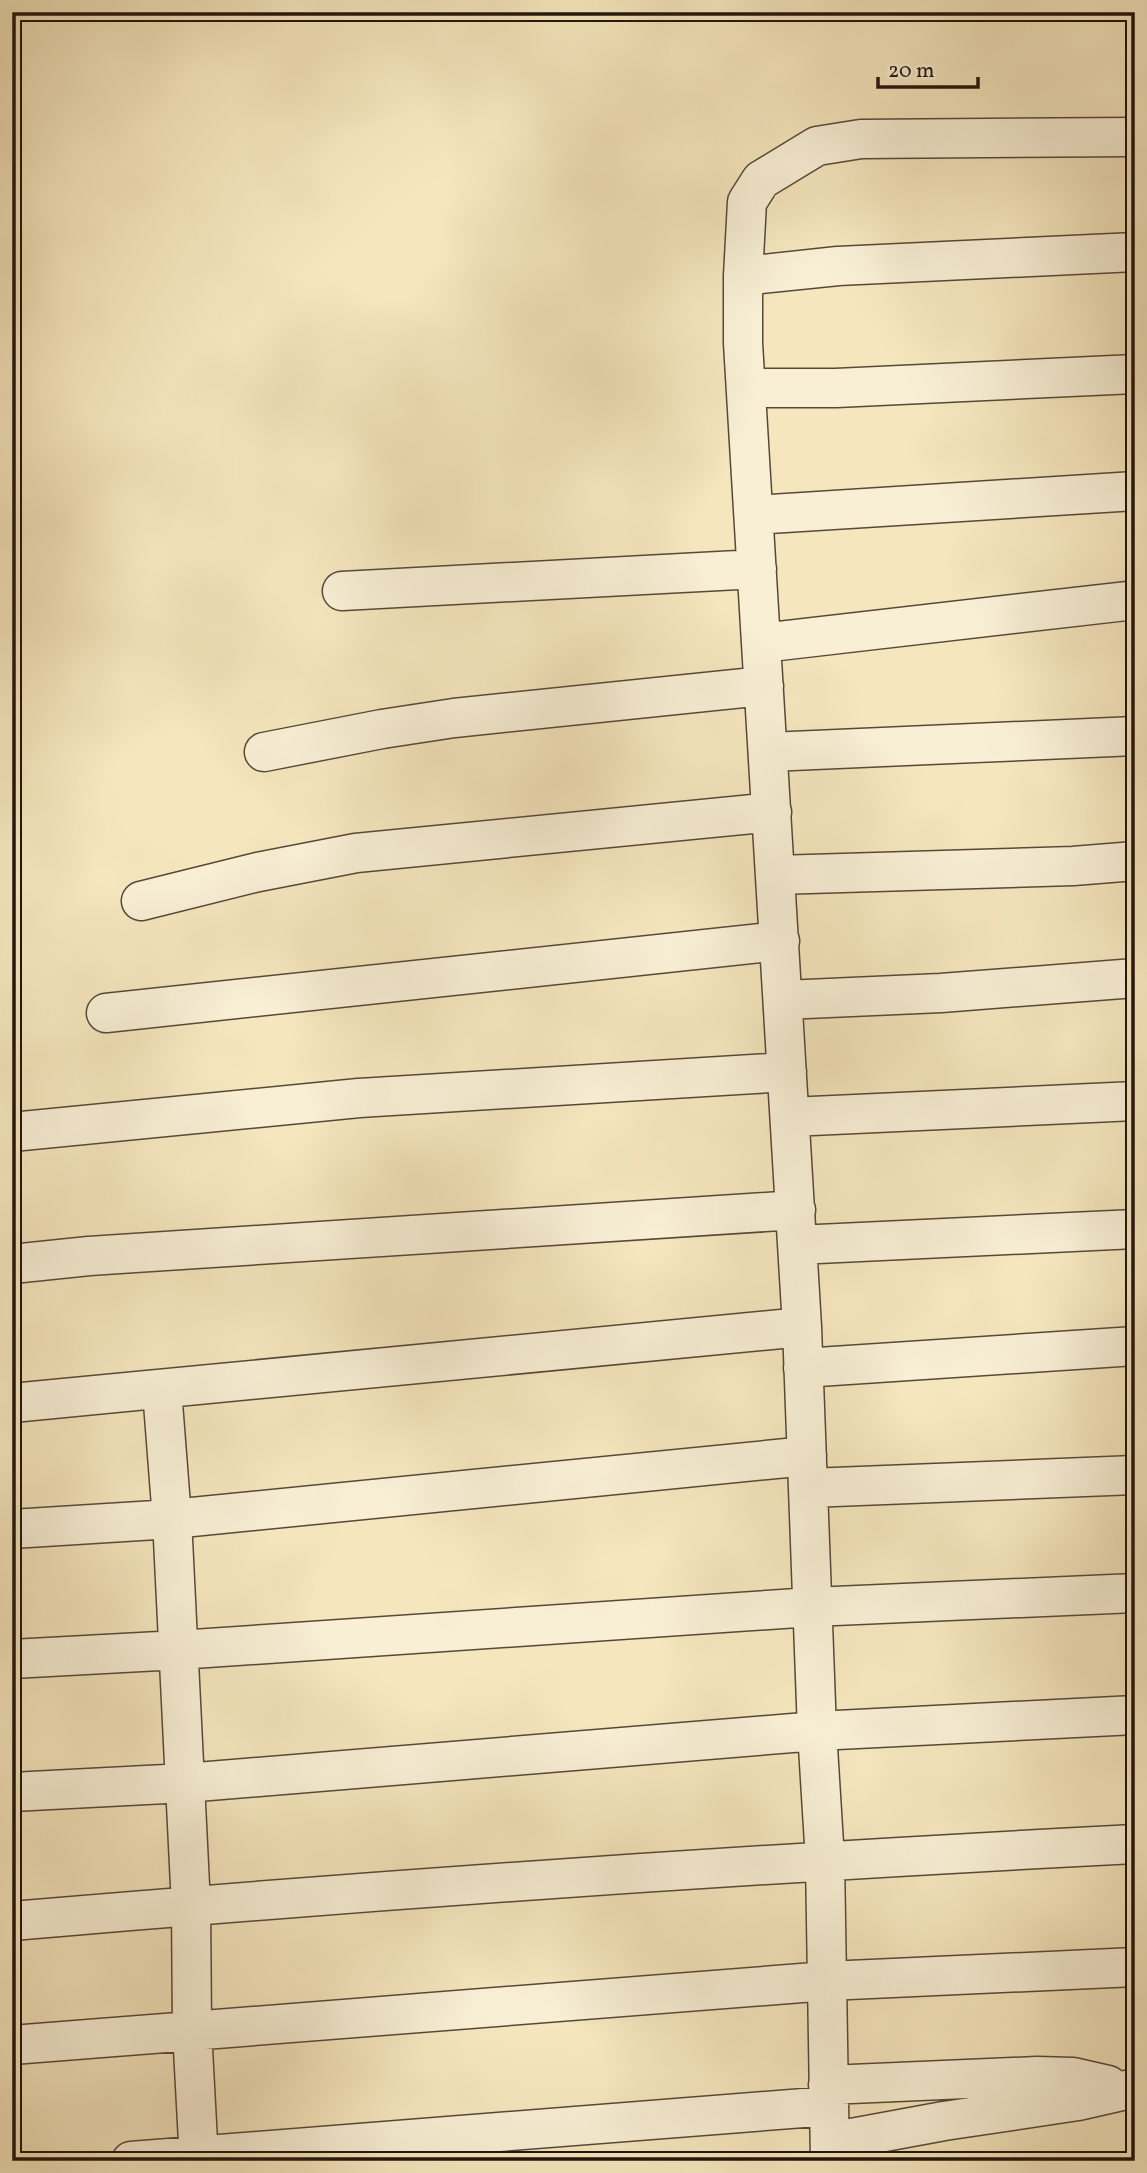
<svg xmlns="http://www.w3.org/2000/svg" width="1147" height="2173" viewBox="0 0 1147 2173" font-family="Vollkorn,serif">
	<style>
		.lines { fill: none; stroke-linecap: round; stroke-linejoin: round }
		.minor-casing { stroke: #584838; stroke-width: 41 }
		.minor { stroke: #f8efd5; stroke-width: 38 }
	</style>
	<rect width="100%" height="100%" fill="#f5e6be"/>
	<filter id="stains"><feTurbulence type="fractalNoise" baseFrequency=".00286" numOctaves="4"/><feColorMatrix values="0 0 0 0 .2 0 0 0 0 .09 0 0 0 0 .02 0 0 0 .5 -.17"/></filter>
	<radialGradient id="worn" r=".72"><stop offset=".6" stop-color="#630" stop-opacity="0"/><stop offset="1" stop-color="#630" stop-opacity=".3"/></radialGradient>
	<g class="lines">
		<defs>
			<path id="minor" d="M743 276 838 266 1135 252
				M746 388H836L1135 374
				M754 515 1135 491
				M342 591 757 569
				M762 643 1135 600
				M264 752 382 729 454 718 764 686
				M769 752 1135 736
				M776 875 1073 866 1135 861
				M141 901 258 872 356 853 772 812
				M784 1000 941 993 1135 978
				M106 1013 780 941
				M790 1117 1135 1101
				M12 1132 359 1098 787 1072
				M797 1245 1135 1229
				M12 1264 89 1256 796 1210
				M803 1368 1135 1346
				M162 1390 172 1519 191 1906 192 2030 199 2161
				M12 1403 802 1327
				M809 1488 1135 1475
				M12 1529 172 1519 807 1456
				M12 1659 178 1650 812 1607 1135 1593
				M12 1792 185 1783 817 1731 1135 1715
				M12 1921C386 1889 760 1863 1135 1844
				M12 2045 827 1981 1135 1967
				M828 2085 1037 2076 1073 2077 1108 2085
				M830 2142 944 2121 1078 2101 1135 2088
				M131 2161 829 2106
				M830 2161 825 1860 817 1731 802 1327 743 343V276L747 202 761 180 817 146 861 139 1135 137"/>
		</defs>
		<!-- minor casing -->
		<use href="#minor" class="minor-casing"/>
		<!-- minor -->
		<use href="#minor" class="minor"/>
	</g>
	<!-- margin -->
	<rect width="1147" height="2173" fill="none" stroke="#f5e6be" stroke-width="42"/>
	<rect x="14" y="14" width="1119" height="2145" fill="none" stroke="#23140c" stroke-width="3.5"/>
	<rect x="21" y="21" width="1105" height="2131" fill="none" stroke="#23140c" stroke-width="2"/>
	<!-- scale -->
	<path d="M878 77v10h100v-10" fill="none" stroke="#23140c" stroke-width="3.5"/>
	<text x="888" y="77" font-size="21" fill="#23140c" stroke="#f8efd5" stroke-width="5" paint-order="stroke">20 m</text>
	<rect width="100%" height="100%" filter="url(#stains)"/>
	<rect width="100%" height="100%" fill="url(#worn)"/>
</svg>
